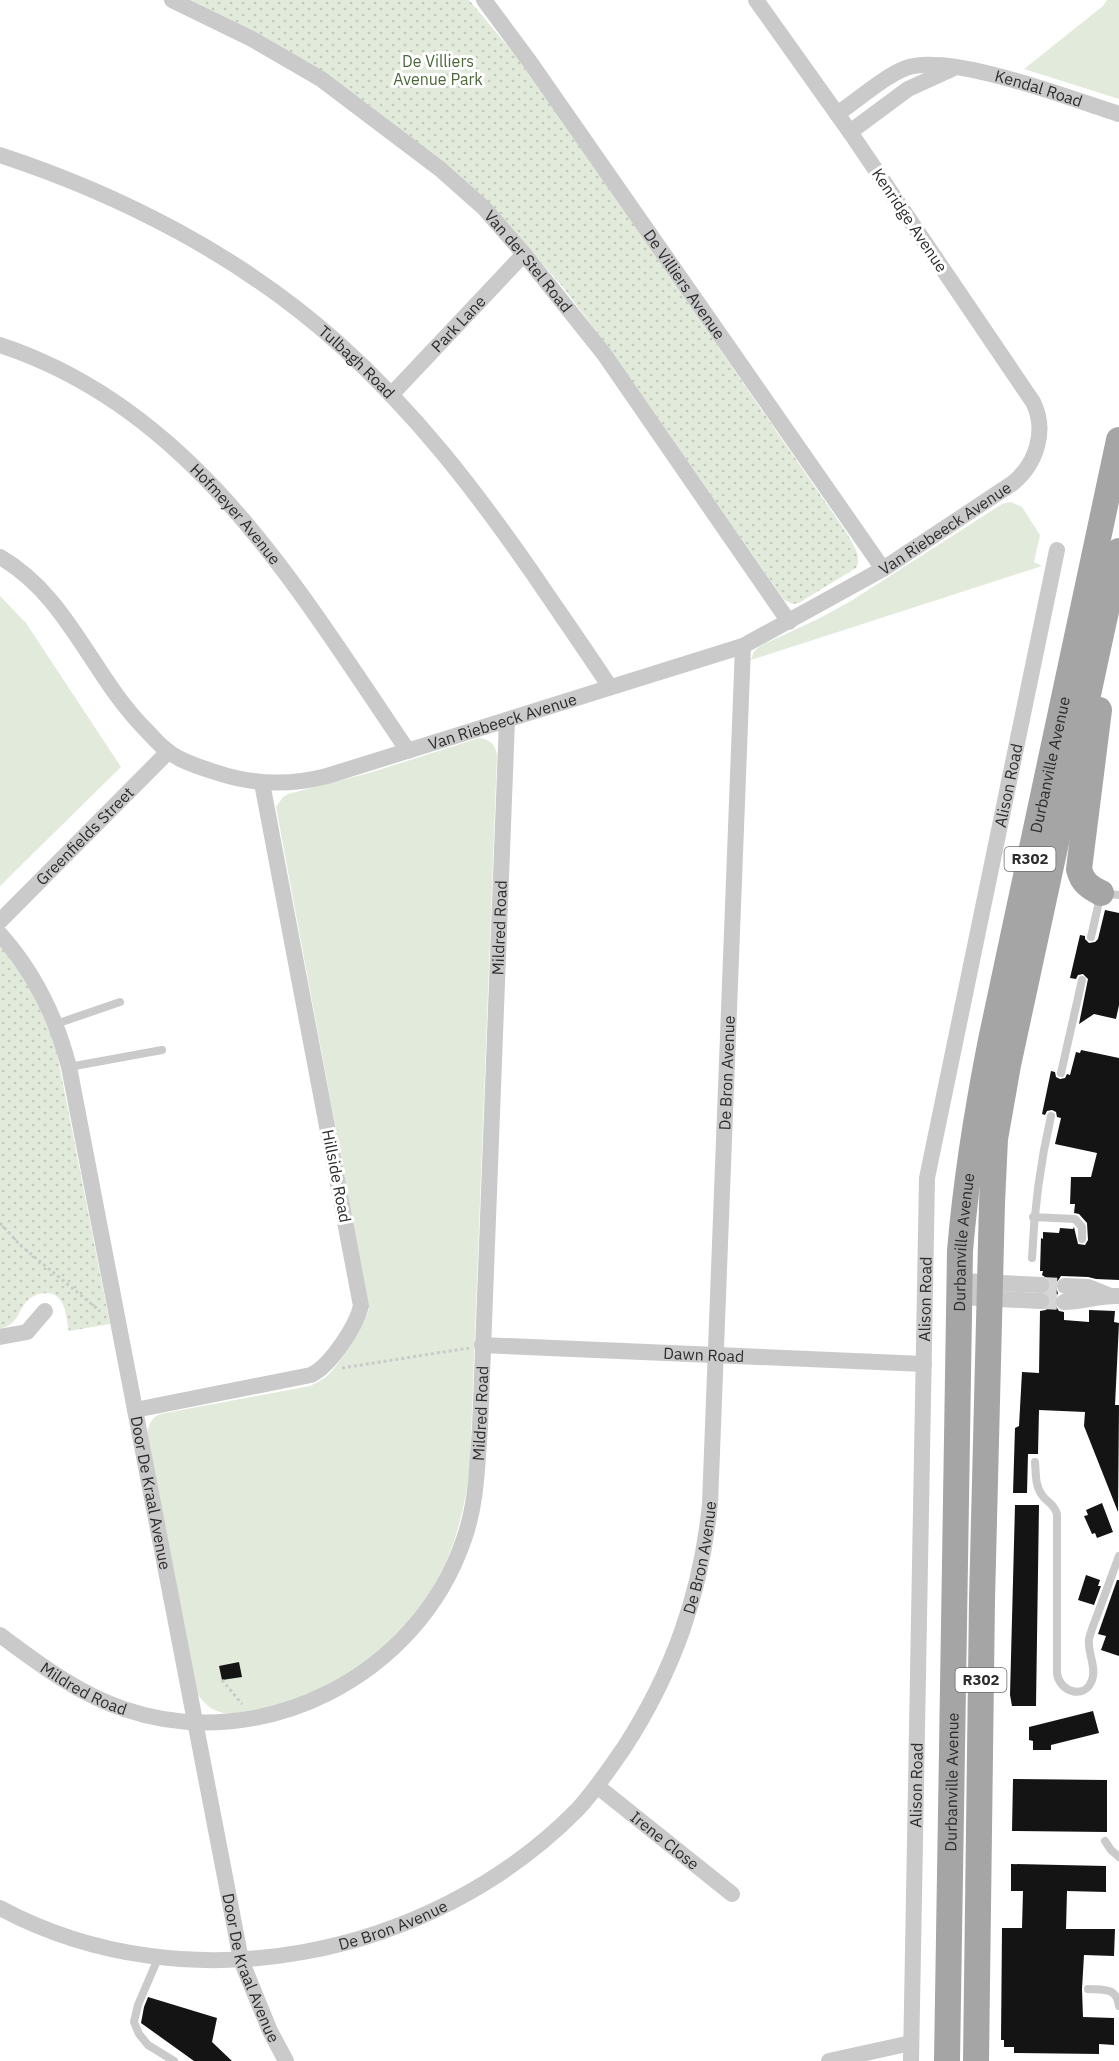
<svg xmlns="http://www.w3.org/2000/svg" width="1119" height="2061" viewBox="0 0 1119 2061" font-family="'IBM Plex Sans',sans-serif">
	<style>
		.grass { fill: #e2ebdb }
		.park { fill: url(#park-dots) }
		.building { fill: #141414 }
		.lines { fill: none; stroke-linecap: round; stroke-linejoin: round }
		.minor-tunnel { stroke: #d5d5d5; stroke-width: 16; stroke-dasharray: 16 8; stroke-linecap: butt }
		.path { stroke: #cacaca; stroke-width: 3; stroke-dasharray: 3 3; stroke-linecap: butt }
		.service { stroke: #cacaca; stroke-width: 8 }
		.minor { stroke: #cacaca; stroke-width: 16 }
		.primary { stroke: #a5a5a5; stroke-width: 26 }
		.labels { text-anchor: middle; stroke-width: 6; stroke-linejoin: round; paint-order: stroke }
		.shield { fill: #fff; stroke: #6c6c6c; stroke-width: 1.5 }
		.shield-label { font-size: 15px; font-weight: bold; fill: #2d2d2d }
		.park-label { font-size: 16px; fill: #4d693b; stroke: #fff }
		.street-label { font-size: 16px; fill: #2d2d2d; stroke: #fff }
	</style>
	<defs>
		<pattern id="park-dots" width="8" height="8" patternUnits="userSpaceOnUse" patternTransform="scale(1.5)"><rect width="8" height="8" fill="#e2ebdb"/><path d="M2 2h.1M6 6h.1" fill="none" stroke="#c2cabc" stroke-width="1.8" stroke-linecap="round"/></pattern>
	</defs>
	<rect width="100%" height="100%" fill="#fff"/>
	<!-- grass -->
	<path class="grass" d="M1107 0H1119V99L1024 69 1103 6Z
		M1011 502 1022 507 1040 535 1034 562 1042 566 751 660 754 651 760 646 818 619 851 601 1002 504Z
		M0 596 26 623 121 767 0 886Z
		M479 738C490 739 496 745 497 756L470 1463C466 1505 456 1548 434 1585 403 1640 344 1686 283 1704 265 1709 246 1711 229 1714 214 1712 205 1706 197 1693L147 1433C149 1423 152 1418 160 1414L310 1386C317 1382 325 1379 330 1373 341 1362 367 1322 369 1308L276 807 283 797 288 794 369 773Z"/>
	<!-- park -->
	<path class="park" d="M191 0H469L516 56 570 132 846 532C852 544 863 555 856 568L799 603 793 604 784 600 616 358 562 286 504 220 437 158 365 102 265 37Z
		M0 946C27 976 42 1012 56 1048L110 1324 69 1331C66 1317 66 1294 47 1293 40 1293 34 1295 29 1299 16 1311 21 1323 0 1329Z"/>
	<!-- building -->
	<path class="building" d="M1105 910 1119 913V1005L1116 1019 1094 1014 1079 1024 1088 979 1083 974 1078 975 1076 979 1070 978 1080 935 1085 936V939L1089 943 1095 942 1098 939Z
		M1081 1050 1119 1058V1280L1096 1279 1088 1277 1061 1276 1055 1285 1058 1293 1054 1303 1059 1311 1064 1312V1320L1089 1322V1310L1115 1311 1114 1322 1119 1323 1115 1405H1119L1118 1512 1084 1426 1085 1412 1039 1410 1038 1454H1028L1027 1493H1013L1015 1428 1019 1426 1022 1372 1039 1373 1040 1311 1046 1310 1051 1302 1047 1293 1051 1286V1281L1042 1275 1043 1271H1040L1041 1238 1043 1239V1232L1059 1233 1060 1228 1073 1229 1074 1227 1078 1244 1085 1245 1088 1240 1087 1223 1079 1214 1074 1213 1075 1204H1070L1071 1177H1091L1097 1153 1055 1144 1061 1118 1057 1117 1056 1112 1052 1110 1047 1111 1045 1115 1042 1114 1051 1071 1055 1072 1056 1077 1060 1079 1065 1078 1067 1074 1070 1075 1076 1052 1080 1053Z
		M1102 1503 1113 1532 1097 1538 1095 1533 1092 1534 1084 1516 1088 1515 1086 1510Z
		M1015 1505H1039L1036 1706H1012L1010 1695Z
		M1086 1575 1100 1580 1098 1586H1101L1094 1605 1078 1600Z
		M1117 1580H1119V1656L1101 1650 1106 1636 1098 1634Z
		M239 1662 242 1677 222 1680 219 1666Z
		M1093 1711 1099 1733 1051 1745V1750H1033V1741L1029 1740V1727Z
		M1013 1779 1107 1780V1832L1012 1831Z
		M1011 1864 1106 1866V1892L1067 1891 1066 1929H1115L1114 1956 1084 1955 1082 1989 1083 2017 1114 2018V2045L1099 2044V2054L1014 2053V2047H1004V2040H1001L1002 1928H1022L1023 1891H1011Z
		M148 1997 217 2018 212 2042 232 2061H194L141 2023 144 2007Z"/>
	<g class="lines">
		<!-- minor-tunnel -->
		<path class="minor-tunnel" d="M1041 1285 1065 1286
			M1041 1301 1064 1302"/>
		<!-- path -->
		<path class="path" d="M0 1223 20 1245 100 1311
			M342 1368 469 1348
			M222 1680 242 1704"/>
		<!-- service -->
		<path class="service" d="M1091 937 1101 893 1119 895
			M56 1024 120 1002
			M69 1067 162 1050
			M1061 1073 1082 980
			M1033 1217 1075 1219 1082 1227V1239
			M1032 1258C1034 1210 1040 1164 1051 1116
			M1035 1462C1036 1473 1035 1486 1042 1495 1048 1504 1053 1502 1057 1514V1674C1060 1692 1085 1700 1092 1680 1097 1667 1087 1652 1089 1639 1091 1630 1095 1621 1098 1613 1105 1594 1112 1575 1119 1556
			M1105 1841 1111 1850 1119 1857
			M159 1956 138 2005 134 2022 139 2034 148 2045 174 2061
			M1088 1989C1103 1990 1117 1987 1119 2006"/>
		<!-- minor -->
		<g class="minor">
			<path id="s1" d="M172 0 252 39 321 79 440 169 484 208 524 254 604 354 789 622"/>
			<path id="s2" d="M484 0 530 62 883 569"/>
			<path id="s3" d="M837 114C858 100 883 77 906 68 951 52 1071 99 1119 114"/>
			<path d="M850 132 908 89 952 69"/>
			<path id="s4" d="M0 155C122 195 242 257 338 343 416 413 475 490 534 575 559 612 585 649 610 687"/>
			<path id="s5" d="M0 345C195 409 299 591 408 751"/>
			<path id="s6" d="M391 395 524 254"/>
			<path id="s7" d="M0 557C69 597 91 675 146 730 153 737 160 746 169 752 182 762 200 767 215 772 253 785 289 786 327 776L743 646 883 569 1013 483C1037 463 1047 430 1033 402L850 132 756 0"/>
			<path id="s8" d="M0 921 168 752"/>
			<path id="s9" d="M0 934C35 973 56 1017 69 1067L241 1960 270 2031 286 2061"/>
			<path d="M959 1281 1041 1285"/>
			<path d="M1065 1286 1088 1287 1108 1295"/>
			<path d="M959 1297 1041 1301"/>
			<path d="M1064 1302C1083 1302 1100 1295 1119 1296"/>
			<path d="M0 1337 27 1332 45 1311"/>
			<path id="s10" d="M482 1345 924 1364"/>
			<path d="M135 1410 311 1375C330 1366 356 1327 361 1306L262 783"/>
			<path id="s11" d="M0 1635C38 1663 78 1694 124 1709 261 1756 418 1676 464 1539 477 1503 477 1465 480 1428L507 720"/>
			<path id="s12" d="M597 1786 732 1894"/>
			<path id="s13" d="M0 1908C186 2008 431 1958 577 1810 595 1791 609 1769 624 1748 673 1672 701 1594 710 1504L743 646"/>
			<path d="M829 2061 911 2043"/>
			<path id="s14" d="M911 2061 927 1178 1057 550"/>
		</g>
		<!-- primary -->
		<g class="primary">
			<path d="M1099 710 1079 869C1082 882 1089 887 1101 893"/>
			<path id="s15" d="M947 2061 960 1251C966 1179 977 1111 991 1040L1119 440"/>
			<path d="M976 2061 982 1600 992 1203 995 1139 1008 1065 1119 551"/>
		</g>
	</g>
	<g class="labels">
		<!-- shield labels -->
		<g class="shield">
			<rect x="1004.5" y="847" width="51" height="24" rx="4.5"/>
			<rect x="955.5" y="1668" width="51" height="24" rx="4.5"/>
		</g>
		<g class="shield-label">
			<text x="1030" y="864">R302</text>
			<text x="981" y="1685">R302</text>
		</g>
		<!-- park labels -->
		<g class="park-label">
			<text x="438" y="67">De Villiers<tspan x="438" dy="18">Avenue Park</tspan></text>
		</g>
		<!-- street labels -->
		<g class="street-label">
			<text dy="6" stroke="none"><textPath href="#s3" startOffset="219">Kendal Road</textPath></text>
			<text transform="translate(910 220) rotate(56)" y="6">Kenridge Avenue</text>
			<text dy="6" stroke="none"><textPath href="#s1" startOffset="446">Van der Stel Road</textPath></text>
			<text dy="6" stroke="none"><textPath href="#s2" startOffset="348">De Villiers Avenue</textPath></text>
			<text dy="6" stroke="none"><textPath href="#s6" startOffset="98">Park Lane</textPath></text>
			<text dy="6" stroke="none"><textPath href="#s4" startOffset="416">Tulbagh Road</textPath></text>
			<text dy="6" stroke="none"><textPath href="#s5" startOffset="294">Hofmeyer Avenue</textPath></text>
			<text dy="6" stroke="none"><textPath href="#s7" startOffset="1094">Van Riebeeck Avenue</textPath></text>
			<text dy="6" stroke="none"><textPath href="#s7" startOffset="608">Van Riebeeck Avenue</textPath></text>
			<text dy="6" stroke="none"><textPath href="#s15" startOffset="1305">Durbanville Avenue</textPath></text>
			<text dy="6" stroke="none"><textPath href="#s14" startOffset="1284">Alison Road</textPath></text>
			<text dy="6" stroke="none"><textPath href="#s8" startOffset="120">Greenfields Street</textPath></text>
			<text dy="6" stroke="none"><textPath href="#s11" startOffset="1179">Mildred Road</textPath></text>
			<text dy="6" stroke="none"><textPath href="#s13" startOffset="1396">De Bron Avenue</textPath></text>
			<text transform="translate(337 1176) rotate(79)" y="6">Hillside Road</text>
			<text dy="6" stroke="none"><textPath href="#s15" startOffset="819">Durbanville Avenue</textPath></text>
			<text dy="6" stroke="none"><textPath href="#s14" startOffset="762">Alison Road</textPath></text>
			<text dy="6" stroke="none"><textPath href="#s10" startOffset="222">Dawn Road</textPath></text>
			<text dy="6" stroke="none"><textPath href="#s11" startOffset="693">Mildred Road</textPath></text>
			<text dy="6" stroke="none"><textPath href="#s9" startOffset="585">Door De Kraal Avenue</textPath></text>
			<text dy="6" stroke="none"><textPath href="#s13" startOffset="910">De Bron Avenue</textPath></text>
			<text dy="6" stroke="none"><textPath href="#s11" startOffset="100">Mildred Road</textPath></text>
			<text dy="6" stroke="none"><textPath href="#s15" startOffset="279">Durbanville Avenue</textPath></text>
			<text dy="6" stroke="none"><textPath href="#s14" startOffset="276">Alison Road</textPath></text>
			<text dy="6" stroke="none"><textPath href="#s12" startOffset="87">Irene Close</textPath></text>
			<text dy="6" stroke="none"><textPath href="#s13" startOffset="406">De Bron Avenue</textPath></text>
			<text dy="6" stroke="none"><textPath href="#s9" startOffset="1071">Door De Kraal Avenue</textPath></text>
		</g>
	</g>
</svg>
